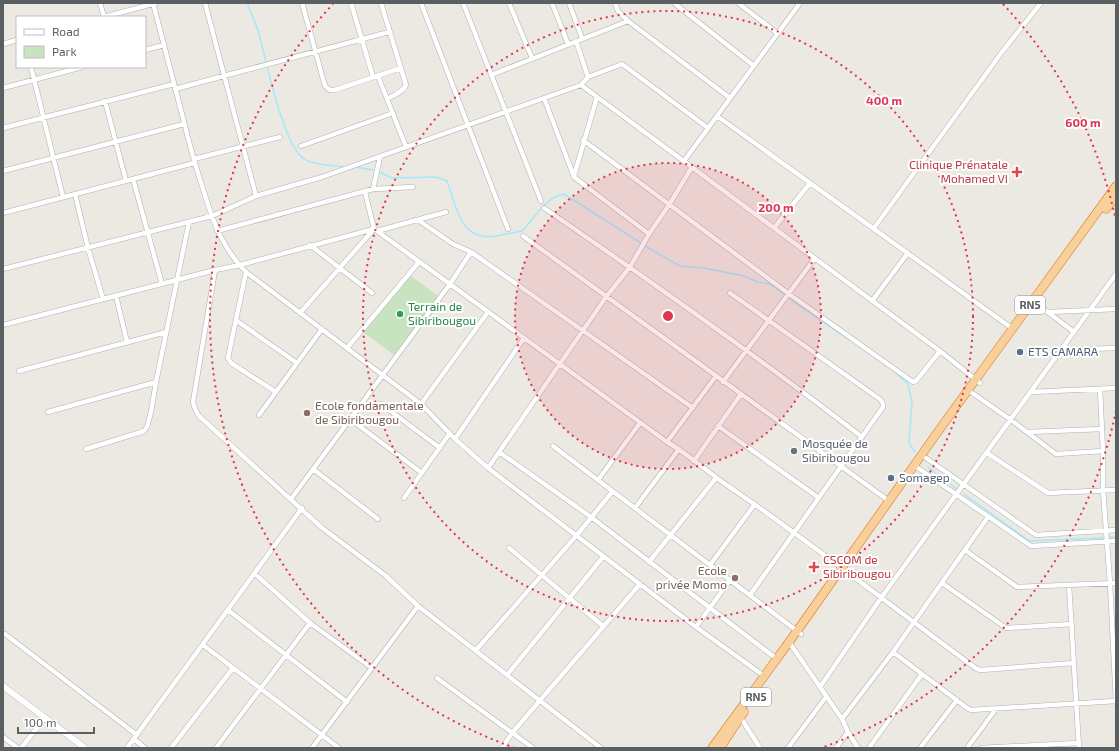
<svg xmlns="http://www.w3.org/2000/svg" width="1119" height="751" viewBox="0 0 1119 751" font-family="'Exo 2',sans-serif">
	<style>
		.green { fill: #c7e3bf }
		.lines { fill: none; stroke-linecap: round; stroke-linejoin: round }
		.stream { stroke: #a4e8fa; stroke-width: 1.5 }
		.minor-casing { stroke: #adb1b4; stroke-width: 5.5 }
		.tertiary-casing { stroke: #adb1b4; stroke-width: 7 }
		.trunk-casing { stroke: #e26f0d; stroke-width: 9 }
		.minor { stroke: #fff; stroke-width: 4.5 }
		.tertiary { stroke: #fff; stroke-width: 6 }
		.trunk { stroke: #f8d09c; stroke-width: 8 }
		.ring { fill: none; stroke: #df354e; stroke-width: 2; stroke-dasharray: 2 4 }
		.health-dot { fill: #e0444e; stroke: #fff; stroke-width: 1.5 }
		.leisure-dot { fill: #2e9e5b; stroke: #fff; stroke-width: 1.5 }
		.service-dot { fill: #5c6f8a; stroke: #fff; stroke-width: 1.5 }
		.education-dot { fill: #8d6e63; stroke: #fff; stroke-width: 1.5 }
		.worship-dot { fill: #6b7280; stroke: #fff; stroke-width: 1.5 }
		.labels { text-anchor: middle; stroke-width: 4; stroke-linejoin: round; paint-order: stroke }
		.shield { fill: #fff; stroke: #8c8f91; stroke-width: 1 }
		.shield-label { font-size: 11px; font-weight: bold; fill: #5a5f62 }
		.health-label { font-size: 12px; fill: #be3a42; stroke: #fff; text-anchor: end }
		.leisure-label { font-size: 12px; fill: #27864d; stroke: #fff; text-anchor: start }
		.service-label { font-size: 12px; fill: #4e5e75; stroke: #fff; text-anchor: start }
		.education-label { font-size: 12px; fill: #785e54; stroke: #fff; text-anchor: start }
		.worship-label { font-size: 12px; fill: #5b616d; stroke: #fff; text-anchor: start }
		.centre { fill: #df354e; stroke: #fff; stroke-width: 2 }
		.ring-label { font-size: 12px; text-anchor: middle; font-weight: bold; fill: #df354e; stroke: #fff; stroke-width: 4; stroke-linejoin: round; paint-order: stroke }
	</style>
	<rect width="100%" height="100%" fill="#ece8e2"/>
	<!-- green -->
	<path class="green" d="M407 273 438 296 394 355 363 332Z"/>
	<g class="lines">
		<!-- stream -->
		<path class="stream" d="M247 3C251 13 256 23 259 34 266 59 283 146 304 159 313 165 335 166 345 167
			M355 167 373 170
			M379 172 392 178 436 177 447 181C458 211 461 245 502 235 508 233 518 233 523 230 525 228 527 225 529 223 538 212 549 196 564 194L652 250 680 266 704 268 744 276 758 282 770 284 785 295
			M788 298 851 341
			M896 373 908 384 912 402 909 443 915 452
			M928 467 958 490
			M964 494 1029 541 1104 538
			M1110 537H1116"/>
		<defs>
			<path id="minor" d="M100 3 104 17
				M153 3C163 41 173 80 183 118 189 143 196 168 204 192 213 222 223 249 246 272L421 404 455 439 488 468 696 627 764 676
				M205 3 256 196
				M302 3 325 86C330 91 332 91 338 89L401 68
				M351 3 373 77
				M381 3 406 85C403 92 394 95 387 99
				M421 3 508 229
				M463 3 541 201
				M509 3 532 58
				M552 3 568 44
				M569 3 582 38
				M615 3 618 11 628 21 730 98
				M674 3 754 66
				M738 3 777 33
				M104 17 156 3
				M576 41 588 77
				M3 44 17 40
				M145 50 164 45
				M31 67 63 197
				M491 75 628 21
				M378 76 406 147
				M581 85 940 351 980 383
				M3 88 82 67
				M175 89 389 32
				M544 98 574 177 649 234
				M105 101 126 181
				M717 116 1013 329
				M3 128 174 84
				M583 140 789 294 913 382 916 381 940 351
				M301 146 393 113
				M194 159 280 137
				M684 161 800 3
				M3 171 184 124
				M574 176 597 97
				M133 179 162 284
				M373 189 380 157
				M365 192 374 229 377 231 667 442C691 456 711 475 734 490 817 547 896 610 977 669L981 670 1074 663
				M75 194 88 248 103 299
				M544 208C652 282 758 357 862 437
				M3 213 194 163
				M418 220 453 244 471 252 693 408
				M774 228 810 183
				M874 228 1002 52 1041 3
				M217 231 373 189 413 187
				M377 231 446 212
				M523 236 889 501
				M310 245 372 293
				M3 269 212 216 256 196 322 177 581 85 588 77 622 64 708 128
				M215 270 193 402 195 409 199 416 321 527 386 576 418 606 601 748
				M246 272 228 358 231 363 276 392
				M730 293 881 400 883 404V407L750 595
				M116 296 127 342
				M872 301 908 253
				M1037 304 1074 332
				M1048 312 1116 309
				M300 313 374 229
				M237 321 297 363
				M3 325 215 270 240 265 374 229
				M347 348 419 262
				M1061 350 1116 348
				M19 371 166 332
				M723 382 815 258
				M1100 389 1103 451V490L1110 583 1116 702
				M968 390 1011 420 1056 454 1103 451
				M1031 392 1116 388
				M381 404 440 448
				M421 404 488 312
				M48 412 156 382
				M259 415 322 329
				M350 419 422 473
				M718 426 819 498
				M1027 432 1102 429
				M455 439 524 338
				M667 442 716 376
				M553 446 801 634
				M86 449 138 433 144 431 147 427 151 412 156 382 189 222
				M499 452 591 517 777 659
				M987 453 1048 493 1116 490
				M926 458 1036 535 1116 530
				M694 461 741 394
				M488 468 606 297 630 267 649 234 669 205 692 167
				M918 468 1031 546 1116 541
				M313 469 378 519
				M598 480 640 423
				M404 498 450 433
				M291 499 450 284 471 252
				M635 508 679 449
				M509 548 603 626
				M965 550 1017 587 1116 583
				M649 562 716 478
				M710 565 755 504
				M255 574 310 623 372 668
				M942 583 1006 628 1072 624
				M1069 585 1079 748
				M228 610 347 702
				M696 627 730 580
				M5 634 137 735
				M789 642 842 719 848 732 858 748
				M203 645 339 748
				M476 650 577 535 612 492
				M893 652 967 708 971 710 1116 701
				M507 675 603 557
				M437 678 533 748
				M820 687 881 598 1116 274
				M741 718 760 748
				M842 719 893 652 988 517
				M3 737 18 748
				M134 739 145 748
				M21 748 45 718
				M127 748 302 508
				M171 748 233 668
				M216 748 310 623
				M312 748 418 606
				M502 748 512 733 640 584
				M788 748 826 697
				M836 748 848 732
				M869 748 922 674
				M920 748 957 700
				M967 748 996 709
				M981 748 1078 743"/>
			<path id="tertiary" d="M3 686 85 748"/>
			<path id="trunk" d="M1106 209 1116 196
				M712 748 797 631 942 426 1116 186
				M720 748 744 712"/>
		</defs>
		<!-- minor casing -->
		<use href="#minor" class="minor-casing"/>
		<!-- tertiary casing -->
		<use href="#tertiary" class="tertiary-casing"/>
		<!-- trunk casing -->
		<use href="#trunk" class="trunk-casing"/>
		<!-- minor -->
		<use href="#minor" class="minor"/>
		<!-- tertiary -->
		<use href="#tertiary" class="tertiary"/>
		<!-- trunk -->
		<use href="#trunk" class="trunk"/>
	</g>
	<!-- distance rings -->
	<circle cx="668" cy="316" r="153" fill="#df354e" fill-opacity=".12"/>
	<g class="ring">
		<circle cx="668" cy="316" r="153"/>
		<circle cx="668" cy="316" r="305"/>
		<path d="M1116 411A458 458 0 0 1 821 748M515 748A458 458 0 0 1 333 4M1003 4A458 458 0 0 1 1116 221"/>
	</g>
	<!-- markers -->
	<g class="health-dot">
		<path d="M1015 166h4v4h4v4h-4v4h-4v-4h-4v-4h4z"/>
		<path d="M812 561h4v4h4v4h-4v4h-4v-4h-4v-4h4z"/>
	</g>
	<circle class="leisure-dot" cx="400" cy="314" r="4"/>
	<g class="service-dot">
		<circle cx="1020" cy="352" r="4"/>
		<circle cx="891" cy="478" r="4"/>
	</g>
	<g class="education-dot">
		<circle cx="307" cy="413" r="4"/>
		<circle cx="735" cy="578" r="4"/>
	</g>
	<circle class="worship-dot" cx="794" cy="451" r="4"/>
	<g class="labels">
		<!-- shield labels -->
		<g class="shield">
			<rect x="1015" y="296" width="30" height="18" rx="3"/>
			<rect x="741" y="688" width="30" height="18" rx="3"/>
		</g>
		<g class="shield-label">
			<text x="1030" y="309">RN5</text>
			<text x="756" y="701">RN5</text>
		</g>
		<!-- health labels -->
		<g class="health-label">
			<text x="1008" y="169">Clinique Prénatale<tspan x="1008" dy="14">Mohamed VI</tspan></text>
			<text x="823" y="564" text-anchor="start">CSCOM de<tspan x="823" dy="14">Sibiribougou</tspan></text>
		</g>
		<!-- leisure labels -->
		<g class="leisure-label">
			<text x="408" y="311">Terrain de<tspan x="408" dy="14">Sibiribougou</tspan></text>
		</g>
		<!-- service labels -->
		<g class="service-label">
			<text x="1028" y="356">ETS CAMARA</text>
			<text x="899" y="482">Somagep</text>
		</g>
		<!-- education labels -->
		<g class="education-label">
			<text x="315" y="410">Ecole fondamentale<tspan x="315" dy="14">de Sibiribougou</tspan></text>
			<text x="727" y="575" text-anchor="end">Ecole<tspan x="727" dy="14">privée Momo</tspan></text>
		</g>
		<!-- worship labels -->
		<g class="worship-label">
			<text x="802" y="448">Mosquée de<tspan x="802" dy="14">Sibiribougou</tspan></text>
		</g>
	</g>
	<circle cx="668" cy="316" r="6" class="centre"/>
	<g class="ring-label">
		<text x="884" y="105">400 m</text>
		<text x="1083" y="127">600 m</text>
		<text x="776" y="212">200 m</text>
	</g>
	<!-- border -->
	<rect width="1119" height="751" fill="none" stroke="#5a5f62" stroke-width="8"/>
	<!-- legend -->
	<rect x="16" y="16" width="130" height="52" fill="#ffffff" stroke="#bdbfc0"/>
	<rect x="24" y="29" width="20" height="6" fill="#ffffff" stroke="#bdbfc0"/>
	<text x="52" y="36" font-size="12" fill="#5a5f62">Road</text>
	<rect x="24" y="46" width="20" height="12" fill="#c7e3bf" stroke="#bdbfc0"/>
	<text x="52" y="56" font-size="12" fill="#5a5f62">Park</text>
	<!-- scale -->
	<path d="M18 727v6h76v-6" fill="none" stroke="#5a5f62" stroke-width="2"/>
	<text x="24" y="727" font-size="12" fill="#5a5f62" stroke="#ffffff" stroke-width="3" paint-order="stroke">100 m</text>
</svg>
